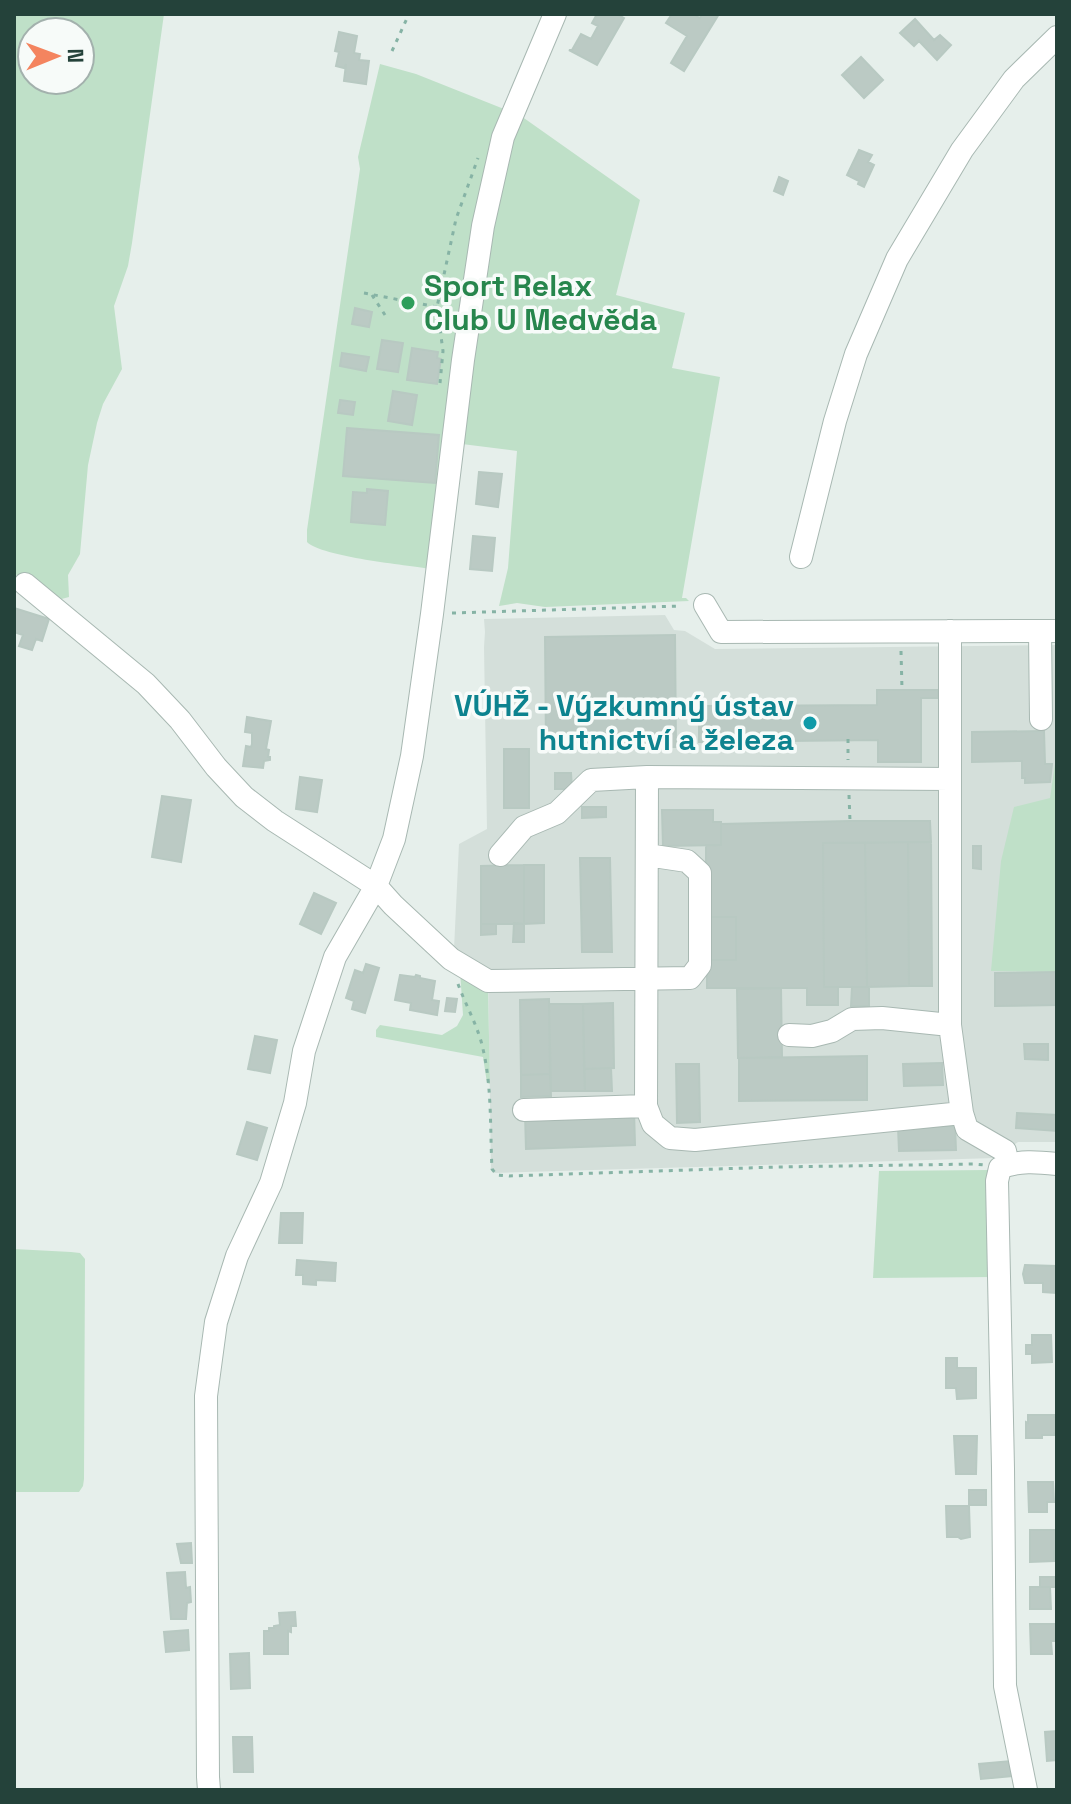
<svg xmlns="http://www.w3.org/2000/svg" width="1071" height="1804" viewBox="0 0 1071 1804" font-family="'Space Grotesk',sans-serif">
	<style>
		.built { fill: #d4dfda }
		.green { fill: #bfe0c8; fill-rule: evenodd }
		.building { fill: #bbcac4; stroke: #b8c9c2; stroke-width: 2 }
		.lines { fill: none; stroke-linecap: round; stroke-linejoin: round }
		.minor-casing { stroke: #a8b8b2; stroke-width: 24 }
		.path { stroke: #86b3a5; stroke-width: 3; stroke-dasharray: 4 6; stroke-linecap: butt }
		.minor { stroke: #fff; stroke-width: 22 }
		.leisure-dot { fill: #2e9e5b; stroke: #f7fbf9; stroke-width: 3 }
		.culture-dot { fill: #0f9aa8; stroke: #f7fbf9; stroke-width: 3 }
		.labels { text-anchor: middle; stroke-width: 7; stroke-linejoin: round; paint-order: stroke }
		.leisure-label { font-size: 30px; font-weight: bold; fill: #27864d; stroke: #f7fbf9; text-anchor: start }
		.culture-label { font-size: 30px; font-weight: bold; fill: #0d838f; stroke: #f7fbf9; text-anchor: end }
	</style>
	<rect width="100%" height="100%" fill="#e6efeb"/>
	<!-- built -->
	<path class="built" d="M665 615 674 630 685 631 715 649 1057 645V1142H1018L995 1158 493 1173 491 1170 488 970 454 949 459 844 487 829 484 647 485 632 484 619Z"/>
	<!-- green -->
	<path class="green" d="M14 14H164L132 243 128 266 114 306 122 369 103 404 97 423 88 465 80 554 68 575 69 597 54 601 14 573ZM32 32H80V80H32Z
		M380 64 416 74 509 111 431 569C407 565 322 557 307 542V530L360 169 358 157Z
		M521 116 640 200 616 295 685 313 672 368 720 377 682 598H686L689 601 545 607 517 603 499 606 508 568 517 451 462 444 483 289 502 182Z
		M1057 750V972L991 971 1001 861 1014 807 1050 798Z
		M460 971 488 989 490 1084 487 1083 483 1057 376 1037V1030L380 1025 442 1035 457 1026 463 1015Z
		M988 1170 993 1181 994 1277 873 1278 879 1171Z
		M14 1249 71 1252 80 1253 85 1259 84 1479 83 1486 79 1492H14Z"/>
	<!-- building -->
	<path class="building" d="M597 14H617L624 18 597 65 569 50H572L581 34 591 39 598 26 592 23Z
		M672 14H693L700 18 702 14H719L684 71 671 63 687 36 666 23Z
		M915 19 934 40 940 35 951 45 937 60 919 41 914 46 900 33Z
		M339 32 357 36 354 53 360 54 359 60 369 61 366 84 344 81 346 64 344 68 336 66 339 52 335 51Z
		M861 57 883 80 864 98 842 75Z
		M859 150 872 155 868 162 874 165 864 187 858 184 859 181 847 175Z
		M779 177 788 181 783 195 774 191Z
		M355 308 372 312 369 327 352 324Z
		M382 340 403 343 398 372 377 369Z
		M412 348 438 352 437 358 441 359 437 384 407 380Z
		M342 353 369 357 366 371 340 366Z
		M393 391 417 395 412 425 388 421Z
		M340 400 355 402 353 415 338 413Z
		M347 428 439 435 435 483 343 476Z
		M479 472 502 474 498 507 476 504Z
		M367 489 388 491 385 525 351 522 353 492 367 493Z
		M473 536 495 538 492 571 470 569Z
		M14 608 49 619 42 641 36 639 32 650 19 646 23 635 14 632Z
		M675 635 676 747 546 748 545 637Z
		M877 690H938V698H921V762H878V740L699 742V706L877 705Z
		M247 717 271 721 266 749 269 750 268 757H270V760L264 761 263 768 243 766 246 746 251 747 252 744V733L245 732Z
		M1044 731 1045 764H1052L1050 782 1025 783V778H1022V761L972 762V732Z
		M504 749H529V808H504Z
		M555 773H571L572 789H555Z
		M300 777 322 780 317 812 296 809Z
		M162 796 191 800 181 862 152 857Z
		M582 807H606V817L582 818Z
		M662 810H713V822H721V845L663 846Z
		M850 821H930L931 842 823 843 824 987H838V1005H807V988H707V960H736V917H706V845H721V824Z
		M908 842 909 986 867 987 865 843Z
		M908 842H931L932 986H909Z
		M823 843H865L867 987H824Z
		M973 846H981V869L973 868Z
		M580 858H610L612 952H582Z
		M524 865V924H481V866Z
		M524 865H544V923L524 924Z
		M314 893 336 903 321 934 300 924Z
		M706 917H736V960H707Z
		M514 923 524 924V942H513Z
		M481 924H496V934L481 935Z
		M366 964 379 968 365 1013 352 1009 354 1001 346 998 355 970 363 973Z
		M1057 972V1005L995 1006V973Z
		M400 975 415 977 416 975 420 976V978L435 981 432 1000 439 1001 437 1015 410 1010 411 1003 395 1000Z
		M852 987H869V1006H851Z
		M781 988 782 1057 738 1058 737 989Z
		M447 998 457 999 455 1012 445 1011Z
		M549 999 550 1074 521 1075 520 1000Z
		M613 1003 614 1068 584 1069 583 1004Z
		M549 1004H583L585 1091H551Z
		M255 1036 277 1040 270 1073 248 1069Z
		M1024 1044H1048V1060L1025 1059Z
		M867 1056V1100L739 1101V1058Z
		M942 1063 943 1085 904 1086 903 1064Z
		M676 1064H699L700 1122 677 1123Z
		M611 1068 612 1091H585L584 1069Z
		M550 1074 551 1096 521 1097V1075Z
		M634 1110 635 1145 526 1149 525 1114Z
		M1017 1113 1057 1115V1131L1016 1128Z
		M247 1122 267 1128 257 1160 237 1154Z
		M955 1126 956 1150 899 1151 898 1127Z
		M281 1213H303L302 1243H279Z
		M297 1260 336 1263 335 1281 316 1280V1285L303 1284V1275H296Z
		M1025 1265 1056 1266V1293L1043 1292V1283H1025L1023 1274Z
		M1032 1335H1051L1052 1362 1032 1363V1354H1026V1345H1032Z
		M946 1358H957V1368H976V1398L957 1399 956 1388H946Z
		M1028 1415H1054V1417H1057V1433H1054V1435H1042V1438H1026V1422L1028 1423Z
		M954 1436H977L976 1474H956Z
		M1028 1482H1053L1054 1502H1047V1512H1029Z
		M969 1490H986V1505H969Z
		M946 1506H969L970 1537 961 1539 958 1537H947Z
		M1030 1530H1057V1551H1054V1561L1030 1562Z
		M191 1543 192 1563H181L177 1544Z
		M185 1572 186 1588 190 1587 191 1602 187 1603 186 1619H171L167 1573Z
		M1040 1577H1057V1587H1040Z
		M1030 1587H1050L1051 1609H1030Z
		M295 1612 296 1626H291V1632L288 1631V1654H264V1631H269V1628H274V1626L280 1625 279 1613Z
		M1030 1624H1057L1055 1641H1051L1052 1654H1031Z
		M188 1630 189 1650 166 1652 164 1632Z
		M249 1653 250 1688 231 1689 230 1654Z
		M1057 1731V1760L1047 1761 1045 1732Z
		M233 1737H252L253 1772H234Z
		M1011 1761 1012 1776 981 1779 979 1764Z"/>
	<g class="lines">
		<defs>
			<path id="minor" d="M801 557 835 421 856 354 897 259 962 150 1014 79 1057 37
				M25 584 146 684 180 720 216 767 244 797 275 821 376 886 393 905 451 959 488 981 690 978 700 965V873L687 861 647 855
				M705 605 721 632 1057 631
				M1040 631 1041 719
				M647 777 646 1106 653 1124 670 1138 695 1140 962 1113 950 1025V631
				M500 855 524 827 557 813 591 780 647 777 950 779
				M789 1035 812 1036 832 1031 852 1019 882 1018 950 1025
				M524 1110 646 1106
				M962 1113 967 1129 1005 1151 1008 1164
				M209 1790 208 1777 206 1396 216 1322 237 1256 271 1183 295 1103 304 1051 335 957 376 886 394 839 412 756 432 614 463 360 483 226 503 137 555 14
				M1026 1790 1005 1686 1003 1468 997 1181 1000 1168C1018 1160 1038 1162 1057 1164"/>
		</defs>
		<!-- minor casing -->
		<use href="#minor" class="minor-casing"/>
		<!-- path -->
		<path class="path" d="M392 51 409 14
			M364 293 437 307
			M372 295 385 315
			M440 383 443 351 437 307 456 219 478 158
			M452 613 680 606
			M901 651 902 689
			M848 739V760
			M849 795 850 821
			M458 984C466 1006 478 1026 483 1049 492 1087 490 1130 492 1169L497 1175 509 1176 777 1167 974 1164 984 1165"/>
		<!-- minor -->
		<use href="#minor" class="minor"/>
	</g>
	<!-- markers -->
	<circle class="leisure-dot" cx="408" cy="303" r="8"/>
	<circle class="culture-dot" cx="810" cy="723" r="8"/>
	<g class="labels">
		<!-- leisure labels -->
		<g class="leisure-label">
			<text x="424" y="296">Sport Relax<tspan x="424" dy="34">Club U Medvěda</tspan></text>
		</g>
		<!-- culture labels -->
		<g class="culture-label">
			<text x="794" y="716">VÚHŽ - Výzkumný ústav<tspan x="794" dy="34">hutnictví a železa</tspan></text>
		</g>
	</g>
	<!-- border -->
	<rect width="1071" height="1804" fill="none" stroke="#24423a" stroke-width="32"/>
	<!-- north arrow -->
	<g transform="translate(56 56) rotate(89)"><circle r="38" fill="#f7fbf9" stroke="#a3b1ad" stroke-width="2"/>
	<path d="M0-6L14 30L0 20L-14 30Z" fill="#f4845f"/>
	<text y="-12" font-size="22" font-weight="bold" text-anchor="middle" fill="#24423a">N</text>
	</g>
</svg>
